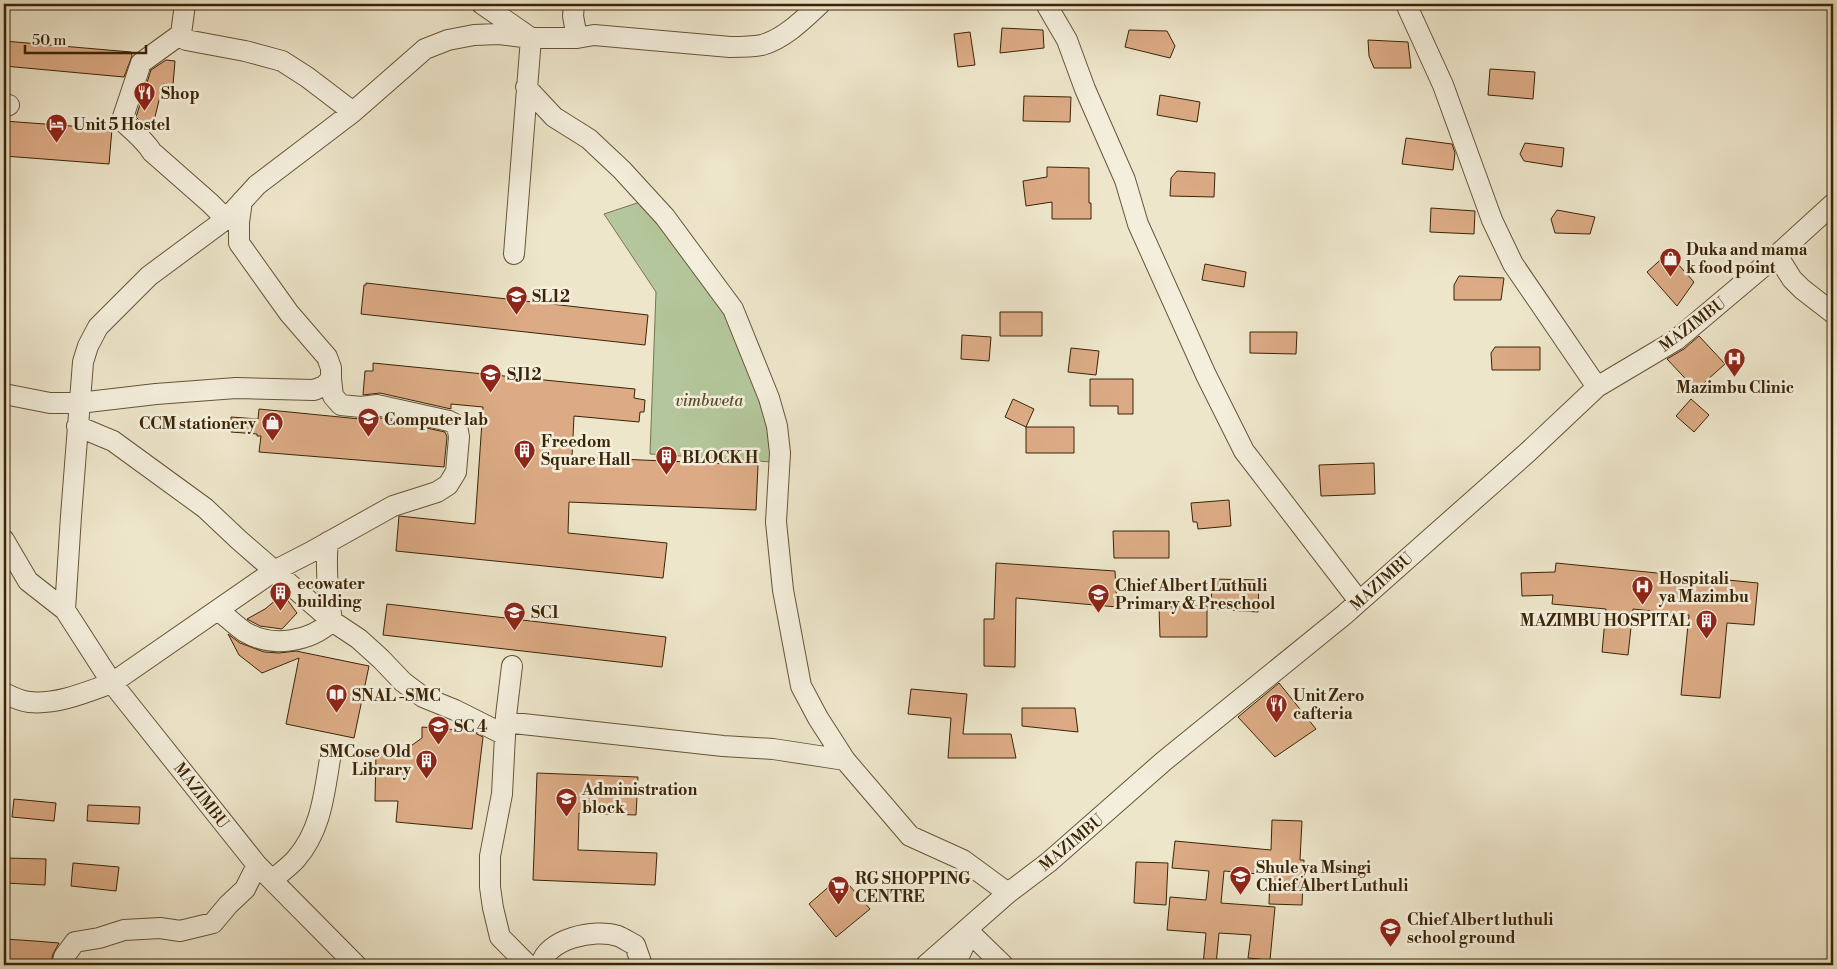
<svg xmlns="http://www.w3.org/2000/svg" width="1837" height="969" viewBox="0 0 1837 969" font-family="'Libre Bodoni',serif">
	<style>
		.green { fill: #b4c69b; stroke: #777550 }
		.building { fill: #dcab85; stroke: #3a2406 }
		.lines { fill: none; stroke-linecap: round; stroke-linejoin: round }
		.minor-casing { stroke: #675437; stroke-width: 22 }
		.minor { stroke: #f4efdd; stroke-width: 20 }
		.labels { text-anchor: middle; stroke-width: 5; stroke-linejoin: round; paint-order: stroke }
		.poi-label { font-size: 16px; font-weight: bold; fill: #3a2406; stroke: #f4efdd; text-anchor: start }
		.street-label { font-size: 16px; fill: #3a2406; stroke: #f4efdd }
		.park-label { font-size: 16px; font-style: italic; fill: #584c2b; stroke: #f4efdd }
	</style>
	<rect width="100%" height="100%" fill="#eee6cb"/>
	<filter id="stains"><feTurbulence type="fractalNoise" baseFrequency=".004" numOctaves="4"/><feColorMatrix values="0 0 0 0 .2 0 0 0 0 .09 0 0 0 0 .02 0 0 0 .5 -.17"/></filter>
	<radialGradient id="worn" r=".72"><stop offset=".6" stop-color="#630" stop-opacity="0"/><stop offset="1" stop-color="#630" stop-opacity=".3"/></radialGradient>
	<!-- green -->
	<path class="green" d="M649 199 735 315 787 463 650 454 656 292 604 214Z"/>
	<!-- building -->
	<path class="building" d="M1002 28 1043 30 1044 48 1000 53Z
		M1129 30 1167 31 1175 46 1170 58 1125 47Z
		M970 32 975 65 958 67 954 34Z
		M1368 40 1408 42 1411 68H1374L1369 56Z
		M4 41 131 52 132 56 124 77 4 66Z
		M166 60 175 61 173 85 163 84 153 125 141 122 136 117 151 70Z
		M1490 69 1535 72 1533 99 1488 95Z
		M1160 95 1200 102 1197 122 1157 115Z
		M1024 96 1071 97 1070 122 1023 121Z
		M4 121 112 129 109 164 4 156Z
		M1406 138 1452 144 1455 153 1453 170 1402 164Z
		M1525 143 1564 148 1562 167 1524 161 1520 154Z
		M1047 167 1089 168V203H1091V219H1052V202L1026 206 1023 181 1047 177Z
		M1177 171 1215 173 1214 197 1170 196 1171 178Z
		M1431 208 1475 211 1474 234 1430 232Z
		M1557 210 1595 217 1590 234 1555 233 1551 219Z
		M1668 253 1694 282 1677 306 1647 272Z
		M1205 264 1246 272 1244 287 1202 280Z
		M1459 276 1504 278 1501 300H1454V285Z
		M366 283 648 315 645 345 361 314 364 285H366Z
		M1000 312H1042V336H1000Z
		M1250 332H1297L1296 354 1250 353Z
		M962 335 991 337 989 361 961 359Z
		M1699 336 1725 364 1696 390 1667 359 1684 349Z
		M1495 347H1540V370H1492L1491 353Z
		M1071 348 1099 351 1096 375 1068 372Z
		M373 363 635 389 634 398 645 400 644 412H640L639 422 574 416 572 457 758 465 756 510 569 502 568 533 667 543 663 578 396 551 399 516 475 524 483 407 451 404V409L380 393 363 395 365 371H373Z
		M1090 379H1133V414H1118V406H1090Z
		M1013 399 1034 409 1026 427 1005 417Z
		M1691 399 1709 415 1694 432 1676 416Z
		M259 409 360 419 376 417 445 432 447 437 444 467 259 452 261 436H257V434L231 432V417L258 419Z
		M1026 427H1074V453H1026Z
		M1374 463 1375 494 1321 496 1319 465Z
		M1229 500 1231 526 1198 529 1197 522H1193L1191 503Z
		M1113 531H1169V558H1114Z
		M996 563 1115 571 1117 607 1016 598 1015 667 984 666V619H994Z
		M1556 563 1758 583 1754 625 1727 623 1720 698 1681 695 1689 615 1633 609 1628 655 1602 652 1606 609 1552 604 1553 595 1522 596 1521 573 1555 572Z
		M1212 579 1259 580 1258 612 1211 609Z
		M283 594 297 613 282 629 260 626 247 619 265 609Z
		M387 604 666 637 662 667 383 635Z
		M1207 606V637H1160L1159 607Z
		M228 634 240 643 264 652 279 653 296 651 369 666 354 738 286 724 299 658 262 673 239 655Z
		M1279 683 1316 729 1275 757 1238 717Z
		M911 689 967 694 963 734H1011L1016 758H948L951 718 908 714Z
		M1022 708H1075L1078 732 1022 726Z
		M422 727 471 731 483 737 472 829 396 822 398 801H375L376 754 406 757 408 748 422 738Z
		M537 773 638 777 636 815 579 813 578 850 657 853 655 885 533 880Z
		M14 799 56 803 54 821 12 817Z
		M88 805 140 807 139 824 87 821Z
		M1272 820 1302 821 1300 860H1304L1302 905 1269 904 1270 875 1224 871 1221 903 1275 907 1270 960 1248 958 1251 935 1219 933 1216 965H1203L1206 933 1167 930 1170 897 1206 900 1209 871 1172 868 1175 841 1271 850Z
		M4 858 46 859 45 885 4 883Z
		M1136 862 1168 863 1166 905 1134 903Z
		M73 863 119 867 116 891 71 886Z
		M841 876 870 909 836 937 809 904Z
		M4 939 35 941 59 943 53 954 50 965H4Z"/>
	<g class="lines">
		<defs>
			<path id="minor" d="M185 4 181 34 186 40 245 51 282 61 307 77 353 112
				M482 4 531 38 514 254
				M574 4 573 16 577 38
				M1046 4 1067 40 1085 89 1125 180 1138 224 1206 375 1244 451 1359 601
				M1406 4 1443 85 1492 220 1513 264 1597 387
				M181 34 141 63 122 120C132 131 144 139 152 152L210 203 226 219
				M526 87 554 117 589 139 622 170 665 217 733 309 769 398 777 426 780 453 776 522 783 590 801 686 818 718 845 760 910 836 963 860 1008 893
				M4 107 9 105
				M1777 255 1833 204
				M4 394 50 403H79L156 394 236 388 314 390 324 386 331 379V368L327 357 289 313 239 243V222L242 201
				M77 426 113 441 205 508 239 540 332 621 359 639 381 659 403 682 423 697 455 710 505 735
				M4 540 28 581 65 610 112 683 257 865 356 965
				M65 610 71 516 83 362 88 346 98 327 149 276 226 219 257 185 353 112 425 49 448 40 474 35 499 34 531 38H577L594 35 730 47C741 47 752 47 762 45 784 39 804 19 820 4
				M218 610C227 617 236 626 245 632 272 648 310 642 332 621 328 595 325 569 328 542
				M512 666 506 716 502 794 490 856V887L493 908 500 937 528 965
				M4 693C12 697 20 701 29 702 57 705 87 692 112 683L274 571 309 553 393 506 437 492 448 485 456 472 459 437 457 425 449 421 377 405 361 407 341 405 333 396 331 379
				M505 722 723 746 773 749 845 760
				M272 880C280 873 289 867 296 859 321 830 324 795 330 759
				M967 930 1003 965
				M62 965 64 957 75 942 99 938 124 930 160 928 180 931 213 923 228 905 245 889 257 865
				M541 965C546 939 595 928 618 936 623 938 629 942 635 945L642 965
				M926 965 1008 893 1049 862 1164 761 1344 615 1528 452 1597 387 1676 340 1777 255 1792 279 1802 289 1833 313
				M955 965 965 943 967 930"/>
		</defs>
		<!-- minor casing -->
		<use href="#minor" class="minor-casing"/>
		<!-- minor -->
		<use href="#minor" class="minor"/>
	</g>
	<!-- icons -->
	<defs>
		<symbol id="restaurant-pin" viewBox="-11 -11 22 30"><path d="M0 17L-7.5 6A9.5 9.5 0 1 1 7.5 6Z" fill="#8f2418" stroke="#f4efdd"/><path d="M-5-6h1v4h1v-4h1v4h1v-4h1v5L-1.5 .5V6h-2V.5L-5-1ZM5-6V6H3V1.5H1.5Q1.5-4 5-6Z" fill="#fff"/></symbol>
		<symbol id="hotel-pin" viewBox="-11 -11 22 30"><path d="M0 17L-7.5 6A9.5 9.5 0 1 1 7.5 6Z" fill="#8f2418" stroke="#f4efdd"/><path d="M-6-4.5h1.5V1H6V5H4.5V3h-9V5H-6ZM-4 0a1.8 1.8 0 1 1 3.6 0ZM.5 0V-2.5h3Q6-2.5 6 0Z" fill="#fff"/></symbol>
		<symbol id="shop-pin" viewBox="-11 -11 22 30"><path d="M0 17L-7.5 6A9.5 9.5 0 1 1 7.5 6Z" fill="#8f2418" stroke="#f4efdd"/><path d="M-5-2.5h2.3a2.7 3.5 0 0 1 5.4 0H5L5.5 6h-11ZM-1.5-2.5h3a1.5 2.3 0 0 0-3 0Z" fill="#fff"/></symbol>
		<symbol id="university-pin" viewBox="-11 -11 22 30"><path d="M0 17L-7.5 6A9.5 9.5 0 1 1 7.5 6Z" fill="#8f2418" stroke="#f4efdd"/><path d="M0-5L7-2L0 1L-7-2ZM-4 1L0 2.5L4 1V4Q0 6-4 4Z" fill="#fff"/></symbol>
		<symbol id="hospital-pin" viewBox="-11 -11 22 30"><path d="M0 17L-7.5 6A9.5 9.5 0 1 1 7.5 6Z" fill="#8f2418" stroke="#f4efdd"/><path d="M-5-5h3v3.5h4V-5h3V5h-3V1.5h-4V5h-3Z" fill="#fff"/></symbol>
		<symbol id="building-pin" viewBox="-11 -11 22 30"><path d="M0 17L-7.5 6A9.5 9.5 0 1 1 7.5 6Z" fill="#8f2418" stroke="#f4efdd"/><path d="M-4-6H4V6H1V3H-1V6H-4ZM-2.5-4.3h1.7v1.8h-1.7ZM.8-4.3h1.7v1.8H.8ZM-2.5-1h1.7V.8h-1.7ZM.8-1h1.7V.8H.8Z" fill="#fff"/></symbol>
		<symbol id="school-pin" viewBox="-11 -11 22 30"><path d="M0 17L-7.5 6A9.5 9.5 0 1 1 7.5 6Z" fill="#8f2418" stroke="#f4efdd"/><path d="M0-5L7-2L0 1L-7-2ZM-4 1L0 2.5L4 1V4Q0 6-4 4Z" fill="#fff"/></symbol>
		<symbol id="library-pin" viewBox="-11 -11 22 30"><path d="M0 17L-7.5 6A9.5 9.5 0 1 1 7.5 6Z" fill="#8f2418" stroke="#f4efdd"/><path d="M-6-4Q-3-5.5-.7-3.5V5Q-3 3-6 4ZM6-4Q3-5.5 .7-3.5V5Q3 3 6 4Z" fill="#fff"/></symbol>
		<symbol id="supermarket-pin" viewBox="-11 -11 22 30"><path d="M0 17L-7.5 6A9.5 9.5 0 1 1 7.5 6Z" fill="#8f2418" stroke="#f4efdd"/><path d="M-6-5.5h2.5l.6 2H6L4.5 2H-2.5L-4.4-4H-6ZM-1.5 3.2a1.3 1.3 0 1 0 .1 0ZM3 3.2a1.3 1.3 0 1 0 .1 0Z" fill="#fff"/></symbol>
	</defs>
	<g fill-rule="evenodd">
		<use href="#restaurant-pin" x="132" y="80" width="25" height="34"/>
		<use href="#hotel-pin" x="44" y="112" width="25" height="34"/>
		<use href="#shop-pin" x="1658" y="246" width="25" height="34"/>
		<use href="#university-pin" x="504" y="284" width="25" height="34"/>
		<use href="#hospital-pin" x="1722" y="346" width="25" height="34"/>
		<use href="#university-pin" x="478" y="362" width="25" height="34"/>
		<use href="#university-pin" x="356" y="406" width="25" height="34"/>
		<use href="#shop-pin" x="260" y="410" width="25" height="34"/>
		<use href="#building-pin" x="512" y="438" width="25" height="34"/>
		<use href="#building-pin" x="654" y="444" width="25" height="34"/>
		<use href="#hospital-pin" x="1630" y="574" width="25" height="34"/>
		<use href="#building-pin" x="268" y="580" width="25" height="34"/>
		<use href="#school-pin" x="1086" y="582" width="25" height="34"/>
		<use href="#university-pin" x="502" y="600" width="25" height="34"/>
		<use href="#building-pin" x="1694" y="608" width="25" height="34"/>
		<use href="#library-pin" x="324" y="682" width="25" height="34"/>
		<use href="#restaurant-pin" x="1264" y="692" width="25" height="34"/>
		<use href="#university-pin" x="426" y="714" width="25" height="34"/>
		<use href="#building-pin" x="414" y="748" width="25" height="34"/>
		<use href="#university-pin" x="554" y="786" width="25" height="34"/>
		<use href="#school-pin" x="1228" y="864" width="25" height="34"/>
		<use href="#supermarket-pin" x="826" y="874" width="25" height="34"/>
		<use href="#school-pin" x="1378" y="916" width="25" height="34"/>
	</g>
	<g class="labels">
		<!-- poi labels -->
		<g class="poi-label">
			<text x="161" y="99">Shop</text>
			<text x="73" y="130">Unit 5 Hostel</text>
			<text x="1686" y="255">Duka and mama<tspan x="1686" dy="18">k food point</tspan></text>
			<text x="532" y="302">SL12</text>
			<text x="507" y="380">SJ12</text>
			<text x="1735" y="393" text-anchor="middle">Mazimbu Clinic</text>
			<text x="384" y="425">Computer lab</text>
			<text x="256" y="429" text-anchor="end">CCM stationery</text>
			<text x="541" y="447">Freedom<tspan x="541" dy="18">Square Hall</tspan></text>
			<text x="682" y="463">BLOCK H</text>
			<text x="1659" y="584">Hospitali<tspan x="1659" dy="18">ya Mazimbu</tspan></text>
			<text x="297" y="589">ecowater<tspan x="297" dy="18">building</tspan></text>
			<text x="1115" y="591">Chief Albert Luthuli<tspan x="1115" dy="18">Primary &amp; Preschool</tspan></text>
			<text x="531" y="618">SC1</text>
			<text x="1690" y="626" text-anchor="end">MAZIMBU HOSPITAL</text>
			<text x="352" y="701">SNAL -SMC</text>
			<text x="1293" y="701">Unit Zero<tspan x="1293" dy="18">cafteria</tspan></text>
			<text x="454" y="732">SC 4</text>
			<text x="411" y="757" text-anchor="end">SMCose Old<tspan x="411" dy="18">Library</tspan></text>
			<text x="582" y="795">Administration<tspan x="582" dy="18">block</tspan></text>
			<text x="1256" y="873">Shule ya Msingi<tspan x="1256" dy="18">Chief Albert Luthuli</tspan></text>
			<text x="855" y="884">RG SHOPPING<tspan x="855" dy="18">CENTRE</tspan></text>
			<text x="1407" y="925">Chief Albert luthuli<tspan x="1407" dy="18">school ground</tspan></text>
		</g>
		<!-- street labels -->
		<g class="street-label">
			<text transform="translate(1692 324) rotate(-37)" y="6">MAZIMBU</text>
			<text transform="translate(1381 581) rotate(-42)" y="6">MAZIMBU</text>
			<text transform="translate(202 795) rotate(52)" y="6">MAZIMBU</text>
			<text transform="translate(1071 842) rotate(-40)" y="6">MAZIMBU</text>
		</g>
		<!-- park labels -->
		<g class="park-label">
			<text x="709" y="406">vimbweta</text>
		</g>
	</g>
	<!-- margin -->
	<rect width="1837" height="969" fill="none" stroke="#eee6cb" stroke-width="20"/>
	<rect x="5" y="5" width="1827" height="959" fill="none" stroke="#3a2406" stroke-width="2.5"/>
	<rect x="10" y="10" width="1817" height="949" fill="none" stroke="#3a2406"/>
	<!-- scale -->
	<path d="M25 45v8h121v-8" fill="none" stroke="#3a2406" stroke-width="2.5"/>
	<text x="32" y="45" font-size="15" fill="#3a2406" stroke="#f4efdd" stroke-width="4" paint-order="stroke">50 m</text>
	<rect width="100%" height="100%" filter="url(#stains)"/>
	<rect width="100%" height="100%" fill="url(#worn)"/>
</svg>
